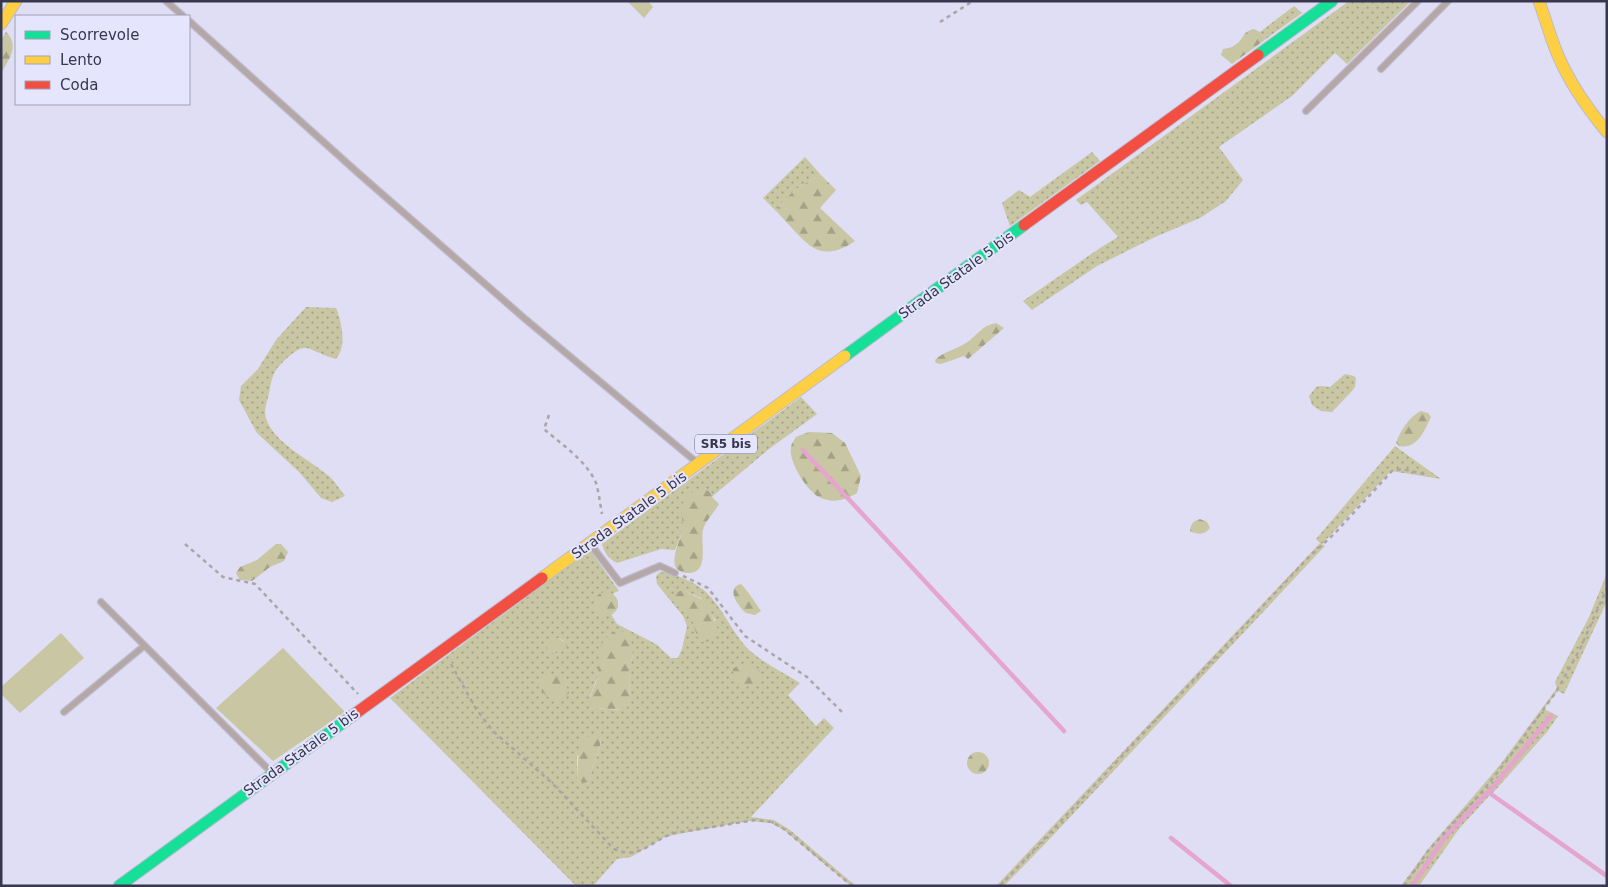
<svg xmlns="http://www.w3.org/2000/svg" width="1608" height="887" viewBox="0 0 1608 887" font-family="'DejaVu Sans',sans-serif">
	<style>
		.grass { fill: url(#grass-dots); fill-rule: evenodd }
		.forest { fill: url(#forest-firs) }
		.garden { fill: #c8c6a3 }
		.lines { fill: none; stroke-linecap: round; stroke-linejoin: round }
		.stream { stroke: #e5a5ce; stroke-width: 4.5 }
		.lane-casing { stroke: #bcbbce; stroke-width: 8 }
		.fast-casing { stroke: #bcbbce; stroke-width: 13 }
		.slow-casing { stroke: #bcbbce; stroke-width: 13 }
		.jam-casing { stroke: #bcbbce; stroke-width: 13 }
		.path { stroke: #ada4a8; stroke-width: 2.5; stroke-dasharray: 4 4; stroke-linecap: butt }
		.lane { stroke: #b4a7a5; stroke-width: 5.5 }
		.fast { stroke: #16e098; stroke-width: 11 }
		.slow { stroke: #ffcf43; stroke-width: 11 }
		.jam { stroke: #f24e42; stroke-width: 11 }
		.labels { text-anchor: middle; stroke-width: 4; stroke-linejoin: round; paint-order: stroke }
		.shield { fill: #e5e5fe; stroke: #6c6b84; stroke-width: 1 }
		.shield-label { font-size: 12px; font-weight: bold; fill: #383750 }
		.street-label { font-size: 14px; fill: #383750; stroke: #e5e5fe }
	</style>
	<defs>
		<pattern id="grass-dots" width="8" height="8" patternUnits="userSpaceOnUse" patternTransform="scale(1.25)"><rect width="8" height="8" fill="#c8c6a3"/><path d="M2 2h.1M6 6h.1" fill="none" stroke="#a3a287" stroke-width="1.8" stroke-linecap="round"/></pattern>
		<pattern id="forest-firs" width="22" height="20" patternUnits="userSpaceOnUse" patternTransform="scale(1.25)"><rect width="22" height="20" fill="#c8c6a3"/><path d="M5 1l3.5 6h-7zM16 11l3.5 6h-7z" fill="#a3a287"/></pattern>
	</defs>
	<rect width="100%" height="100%" fill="#dfdef4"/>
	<!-- grass -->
	<path class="grass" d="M1349 1H1411L1347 64 1335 53 1292 96 1219 147 1243 180 1226 201 1200 218 1155 237 1097 266 1032 310 1023 301 1100 248 1118 237 1087 202 1081 205 1076 200Z
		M1294 6 1302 13 1266 39 1260 32Z
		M1092 152 1100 161 1010 226 1002 203 1019 190 1030 197Z
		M805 157 821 175C801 185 789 192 776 211L763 198Z
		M306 307 336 308C342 323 347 346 336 359 304 350 308 337 280 365 272 373 271 383 269 393 268 399 265 406 265 412 266 440 313 461 331 478 336 483 340 490 345 496L332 502 321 498 300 473 257 433 239 400 241 386 258 369 276 340Z
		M1345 374 1354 376 1356 378 1355 387 1352 391 1332 412 1321 411 1312 405 1309 396 1316 387 1321 386 1330 387Z
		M801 397 817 414 769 449 714 495 707 490 682 518 684 528 675 550 661 549 617 563C608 558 605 554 602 544Z
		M1395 446 1441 479 1391 471 1322 544 1325 546 1044 845 1004 886H996L1320 543 1316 539Z
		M590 550 619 591 613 593 618 607 611 614 617 624 656 644 671 658H678L682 649 687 626 683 616 657 584 656 576 660 572C673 572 696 583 705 591 722 607 731 630 746 647 761 662 782 672 800 683L788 695 816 726 824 718 834 728 751 817 774 820 790 830 856 886H851L784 830 771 823 749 821 673 835 663 838 631 857 617 859 593 886H576L390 698ZM685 591 701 598 716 621 694 623ZM558 638 564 641 554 653H550L547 646V642ZM633 655 629 669 630 698 619 710 595 708 590 696 598 676ZM601 737C602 751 590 765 590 782L583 783 577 779V756Z
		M1607 573V601L1564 694 1558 691 1544 709 1558 716 1547 732 1492 794 1607 876V879L1490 795 1459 829 1419 886H1401L1428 849 1500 765 1557 688 1555 682 1589 617Z"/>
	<!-- forest -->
	<path class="forest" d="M1254 29 1260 32 1266 39 1232 64 1221 55 1223 49C1227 48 1232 48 1235 45 1244 40 1241 32 1254 29Z
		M6 32C20 45 9 60 1 73V40Z
		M821 175 836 190 820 208 855 241C844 249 827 256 814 248 805 244 785 220 776 211 789 192 801 185 821 175Z
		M996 323 1004 328 968 359 964 356 941 364 936 363 935 360C944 351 956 350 966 343 977 336 982 325 996 323Z
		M1421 411 1428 413 1431 417C1425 430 1417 450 1399 446L1396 443C1400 431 1409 417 1421 411Z
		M809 432 832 433 845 443 861 476 857 493C846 500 832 504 819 497 807 491 788 461 791 448 791 444 794 440 796 437Z
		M699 490H707L714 495 712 497 719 504C714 513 705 521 703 530 700 541 710 573 689 573 662 573 680 542 683 530 684 526 682 522 682 519 680 504 684 493 699 490Z
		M1200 519 1207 522 1210 528C1205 535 1198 535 1190 531 1191 524 1193 521 1200 519Z
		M276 544H281L288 552 284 561 270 567 252 581 240 580 236 573 240 567 257 560Z
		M741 584 748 592 761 611 755 615 746 613C738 606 725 588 741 584Z
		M680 591H685L707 602 718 630C714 639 711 642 701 642L697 636 690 613 677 605 673 599 674 593Z
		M594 604a12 12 0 1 1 24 0a12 12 0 1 1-24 0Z
		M615 631 626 632 631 640 633 655 629 669 630 698 628 706 625 710 595 708 590 701C590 692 597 684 598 675 600 653 595 645 615 631Z
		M553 638H558L567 644 566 649 557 653H550L547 646V642Z
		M740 664C752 664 760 667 763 679 752 689 733 688 733 669Z
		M551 674C561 678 566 682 569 693 559 703 549 700 541 690L540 683 544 676Z
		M596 736 601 737C601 753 590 766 590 782L583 783 577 779 579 745 586 737Z
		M967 763a11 11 0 1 1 22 0a11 11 0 1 1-22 0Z"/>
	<!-- garden -->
	<path class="garden" d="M627 1H648L653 7 644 18Z
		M61 633 84 658 20 713 1 694V687Z
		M283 648 345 712 273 761 216 708Z"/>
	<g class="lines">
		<!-- stream -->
		<path class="stream" d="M803 450 1064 731
			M1488 792 1607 876
			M1171 838 1231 886
			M1412 886 1445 837 1493 787 1551 716"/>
		<defs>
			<path id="lane" d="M166 1 183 16
				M189 21 357 172 524 318 695 461
				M1381 69 1448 1
				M1306 111 1418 1
				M591 545 620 583 660 566 675 573
				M101 602 271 772
				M64 712 144 646"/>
			<path id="fast" d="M1258 55 1332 1
				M845 356 1024 225
				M119 886 352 716"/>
			<path id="slow" d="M1539 1C1545 18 1550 36 1557 53 1569 82 1587 108 1607 132
				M1 24 16 1
				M542 578 845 356"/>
			<path id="jam" d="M1024 225 1258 55
				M352 716 542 578"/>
		</defs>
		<!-- lane casing -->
		<use href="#lane" class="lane-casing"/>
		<!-- fast casing -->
		<use href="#fast" class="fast-casing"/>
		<!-- slow casing -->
		<use href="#slow" class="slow-casing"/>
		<!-- jam casing -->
		<use href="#jam" class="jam-casing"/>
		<!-- path -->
		<path class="path" d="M940 22 973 1
			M549 415 544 429C561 444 587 461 596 483 599 493 600 503 602 514
			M185 544 223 577 255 584 358 694
			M683 576 708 588 745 636 807 677 844 714
			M451 664 476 709 493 731 553 784 614 849C641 861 652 839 675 833L755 820 772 822 784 829 852 886
			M1000 886 1308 558 1335 533 1392 471 1402 469 1428 475
			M1404 886 1428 851 1480 794 1508 759 1556 692 1580 649 1607 588"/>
		<!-- lane -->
		<use href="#lane" class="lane"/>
		<!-- fast -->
		<use href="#fast" class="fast"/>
		<!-- slow -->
		<use href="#slow" class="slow"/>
		<!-- jam -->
		<use href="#jam" class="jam"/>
	</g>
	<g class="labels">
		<!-- shield labels -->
		<rect class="shield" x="695" y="434.5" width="62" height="19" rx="4"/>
		<g class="shield-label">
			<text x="726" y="448">SR5 bis</text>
		</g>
		<!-- street labels -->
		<g class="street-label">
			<text transform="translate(956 275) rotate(-36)" y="5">Strada Statale 5 bis</text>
			<text transform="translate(629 515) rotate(-36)" y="5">Strada Statale 5 bis</text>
			<text transform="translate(301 752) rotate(-36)" y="5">Strada Statale 5 bis</text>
		</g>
	</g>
	<!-- border -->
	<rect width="1608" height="887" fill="none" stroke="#383750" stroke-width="5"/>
	<!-- legend -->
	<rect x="15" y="15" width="175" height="90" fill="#e5e5fe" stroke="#a09fb8"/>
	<rect x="25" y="31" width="25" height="8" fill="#16e098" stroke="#a09fb8"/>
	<text x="60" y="40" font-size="15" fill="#383750">Scorrevole</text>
	<rect x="25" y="56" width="25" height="8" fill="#ffcf43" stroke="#a09fb8"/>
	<text x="60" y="65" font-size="15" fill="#383750">Lento</text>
	<rect x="25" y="81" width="25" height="8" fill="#f24e42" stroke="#a09fb8"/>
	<text x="60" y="90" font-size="15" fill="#383750">Coda</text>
</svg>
